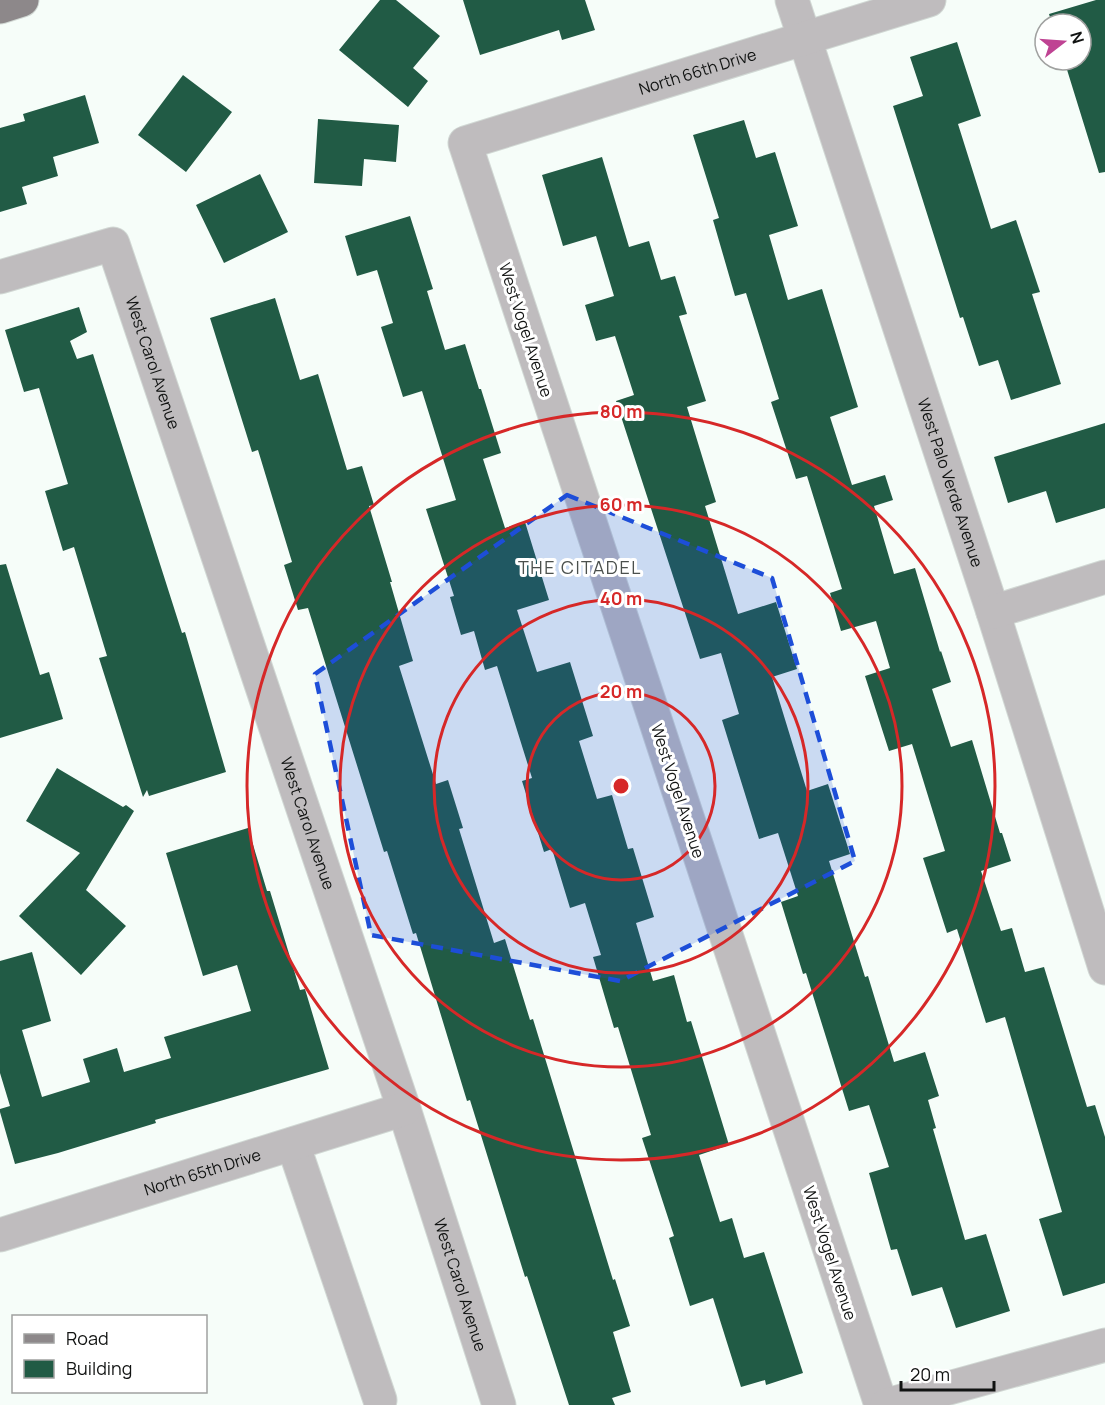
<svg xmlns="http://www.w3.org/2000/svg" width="1105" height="1405" viewBox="0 0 1105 1405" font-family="Manrope,sans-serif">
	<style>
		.building { fill: #215b45 }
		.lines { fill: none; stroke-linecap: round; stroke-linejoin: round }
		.minor-casing { stroke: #d1d8d4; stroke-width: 35 }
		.major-casing { stroke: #d1d8d4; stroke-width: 35 }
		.minor { stroke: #bfbcbe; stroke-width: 33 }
		.major { stroke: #8d888a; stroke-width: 33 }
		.marked { fill: #1d4ed8; fill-opacity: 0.2; stroke: #1d4ed8; stroke-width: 4.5; stroke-dasharray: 12 8; stroke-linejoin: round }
		.ring { fill: none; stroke: #d62828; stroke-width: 3 }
		.labels { text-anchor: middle; stroke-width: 6; stroke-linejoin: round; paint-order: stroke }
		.street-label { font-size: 16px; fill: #111312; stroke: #fff }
		.neighbourhood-label { font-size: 18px; letter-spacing: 1.5px; fill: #4b504d; stroke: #fff }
		.centre { fill: #d62828; stroke: #fff; stroke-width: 3 }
		.ring-label { font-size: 18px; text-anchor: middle; font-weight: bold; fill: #d62828; stroke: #fff; stroke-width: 6; stroke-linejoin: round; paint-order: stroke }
	</style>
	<rect width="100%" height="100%" fill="#f6fdf9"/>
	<!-- building -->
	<path class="building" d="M380 0H396L440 36 413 68 428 81 408 107 339 50Z
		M463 0H585L595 30 562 40 559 30 480 55Z
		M1096 0H1105V172L1099 173 1064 60H1081V24H1052L1049 14Z
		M957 42 981 116 958 124 991 229 1016 220 1040 292 1032 294 1061 384 1011 400 998 360 979 366 963 317 960 318 893 106 923 96 910 57Z
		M183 75 232 112 186 172 138 135Z
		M85 95 99 143 53 157 58 176 22 187 27 204 0 212V128L25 121 23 114Z
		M318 119 399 125 396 162 364 159 362 186 314 183Z
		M744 120 756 158 775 152 798 226 769 235 788 300 822 289 858 407 830 417 852 485 885 475 893 500 874 506 894 574 915 568 940 652 941 651 951 682 932 689 951 747 972 740 1000 833H1002L1011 861 981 871 1001 931 1012 928 1025 972 1044 967 1087 1107 1095 1105 1105 1137V1283L1063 1296 1039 1219 1062 1212 1005 1017 986 1023 957 929 947 933 923 858 945 851 912 744 889 751 865 676 890 668 876 621 841 631 830 593 842 589 807 476 796 479 771 402 779 399 746 293 735 296 713 220 719 218 693 135Z
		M602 157 629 247 649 241 661 280 675 276 687 314 679 316 706 401 687 407 716 502 705 506 738 614 776 602 797 669 772 677 807 791 828 784 850 854 829 861 865 977 868 976 894 1062 925 1052 939 1096 928 1100 936 1128 933 1129 965 1240 986 1234 1010 1311 956 1328 942 1287 912 1296 897 1249 891 1250 869 1173 889 1167 869 1105 849 1111 806 973 803 974 781 902 798 896 778 833 759 839 722 720 739 714 721 653 700 659 616 401 634 395 615 336 596 341 585 305 614 296 596 236 563 246 542 175Z
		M260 174 288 232 224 263 196 205Z
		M410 216 433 289 427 291 445 350 465 344 479 389H481L501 453 483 459 505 528 525 522 549 600 517 610 537 672 570 662 593 736 579 741 597 799 612 795 628 849 633 848 654 917 636 923 653 981 674 975 687 1022 691 1021 729 1145 699 1155 720 1222 732 1218 744 1258 764 1252 803 1373 766 1385 765 1380 741 1387 713 1298 690 1306 669 1238 674 1236 642 1138 651 1135 618 1027 614 1028 593 957 601 955 585 903 570 908 552 849 544 852 522 781 532 778 497 666 485 670 474 631 461 635 450 597 454 596 426 509 456 500 422 391 403 397 381 327 393 323 377 270 357 276 345 236Z
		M275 298 300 380 318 374 347 470 362 466 374 505 369 506 392 582H390L413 661 399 666 436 784 448 780 463 828 459 829 494 943 505 939 530 1020 533 1019 613 1280 615 1279 630 1326 613 1332 631 1392 612 1398 615 1405H569L527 1276 525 1277 470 1100 467 1101 416 933 413 934 387 851 384 852 308 608 298 610 284 565 292 562 258 450 252 452 210 318Z
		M79 307 87 332 70 341 77 359 93 354 182 633 185 632 226 772 149 796 147 790 143 797 99 658 107 656 74 547 63 551 45 491 68 484 39 388 24 392 5 330Z
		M1105 423V508L1056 523 1046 491 1008 503 994 457Z
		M6 564 40 675 49 672 63 719 0 738V565Z
		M57 768 123 807 126 805 134 811 86 890 126 926 81 975 19 916 80 853 26 821Z
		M248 828 267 891H270L300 990 305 989 329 1069 155 1120 156 1123 58 1153 15 1164 0 1112V1109L10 1106 0 1073V961L32 952 51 1021 22 1030 42 1097 90 1082 83 1059 117 1048 124 1072 171 1058 164 1037 251 1011 237 965 203 976 166 853Z"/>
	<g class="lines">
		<defs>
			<g id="minor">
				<path id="s1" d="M792 0 993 612 1105 968"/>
				<path id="s2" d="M0 277 113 244 404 1109 499 1405"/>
				<path d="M993 612 1105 577"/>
				<path d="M293 1144 380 1400"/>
				<path id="s3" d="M0 1235 404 1109"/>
				<path id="s4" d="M881 1405 465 143 929 0"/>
				<path d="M887 1405 1105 1345"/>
			</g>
			<path id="major" d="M0 7 22 0"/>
		</defs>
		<!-- minor casing -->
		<use href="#minor" class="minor-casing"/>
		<!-- major casing -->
		<use href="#major" class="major-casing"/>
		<!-- minor -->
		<use href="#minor" class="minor"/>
		<!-- major -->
		<use href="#major" class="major"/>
	</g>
	<!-- marked area -->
	<path class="marked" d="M567 495 772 578 855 861 620 981 371 935 315 674Z"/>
	<!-- distance rings -->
	<g class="ring">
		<circle cx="621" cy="786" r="94"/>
		<circle cx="621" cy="786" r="187"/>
		<circle cx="621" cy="786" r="281"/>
		<circle cx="621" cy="786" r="374"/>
	</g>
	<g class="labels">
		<!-- street labels -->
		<g class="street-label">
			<text dy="6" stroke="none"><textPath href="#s4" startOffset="1572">North 66th Drive</textPath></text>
			<text transform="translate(526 330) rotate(72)" y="6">West Vogel Avenue</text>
			<text dy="6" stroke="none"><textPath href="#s2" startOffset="243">West Carol Avenue</textPath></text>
			<text dy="6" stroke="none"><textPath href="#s1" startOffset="508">West Palo Verde Avenue</textPath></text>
			<text transform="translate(678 791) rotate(72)" y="6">West Vogel Avenue</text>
			<text dy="6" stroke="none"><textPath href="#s2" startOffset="729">West Carol Avenue</textPath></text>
			<text dy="6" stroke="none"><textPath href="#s3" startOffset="212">North 65th Drive</textPath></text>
			<text transform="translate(830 1253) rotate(72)" y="6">West Vogel Avenue</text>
			<text dy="6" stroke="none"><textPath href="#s2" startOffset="1215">West Carol Avenue</textPath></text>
		</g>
		<!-- neighbourhood labels -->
		<g class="neighbourhood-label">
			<text x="580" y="574">THE CITADEL</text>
		</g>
	</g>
	<circle cx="621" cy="786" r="9" class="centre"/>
	<g class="ring-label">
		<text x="621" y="418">80 m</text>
		<text x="621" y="511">60 m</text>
		<text x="621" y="605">40 m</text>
		<text x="621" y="698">20 m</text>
	</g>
	<!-- legend -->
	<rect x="12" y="1315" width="195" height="78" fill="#ffffff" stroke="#a0a1a0" stroke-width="1.5"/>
	<rect x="24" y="1334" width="30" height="9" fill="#8d888a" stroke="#a0a1a0" stroke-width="1.5"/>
	<text x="66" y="1345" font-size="18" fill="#111312">Road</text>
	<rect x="24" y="1360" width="30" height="18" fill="#215b45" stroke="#a0a1a0" stroke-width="1.5"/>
	<text x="66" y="1375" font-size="18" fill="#111312">Building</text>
	<!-- north arrow -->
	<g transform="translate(1063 42) rotate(73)"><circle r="28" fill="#ffffff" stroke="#a0a1a0" stroke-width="1.5"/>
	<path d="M0-4.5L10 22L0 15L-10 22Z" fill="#bf4393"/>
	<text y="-9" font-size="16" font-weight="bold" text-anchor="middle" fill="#111312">N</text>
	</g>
	<!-- scale -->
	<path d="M901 1381v9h93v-9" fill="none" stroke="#111312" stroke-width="3"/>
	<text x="910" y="1381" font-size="18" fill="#111312" stroke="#ffffff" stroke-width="4.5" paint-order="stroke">20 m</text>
</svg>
